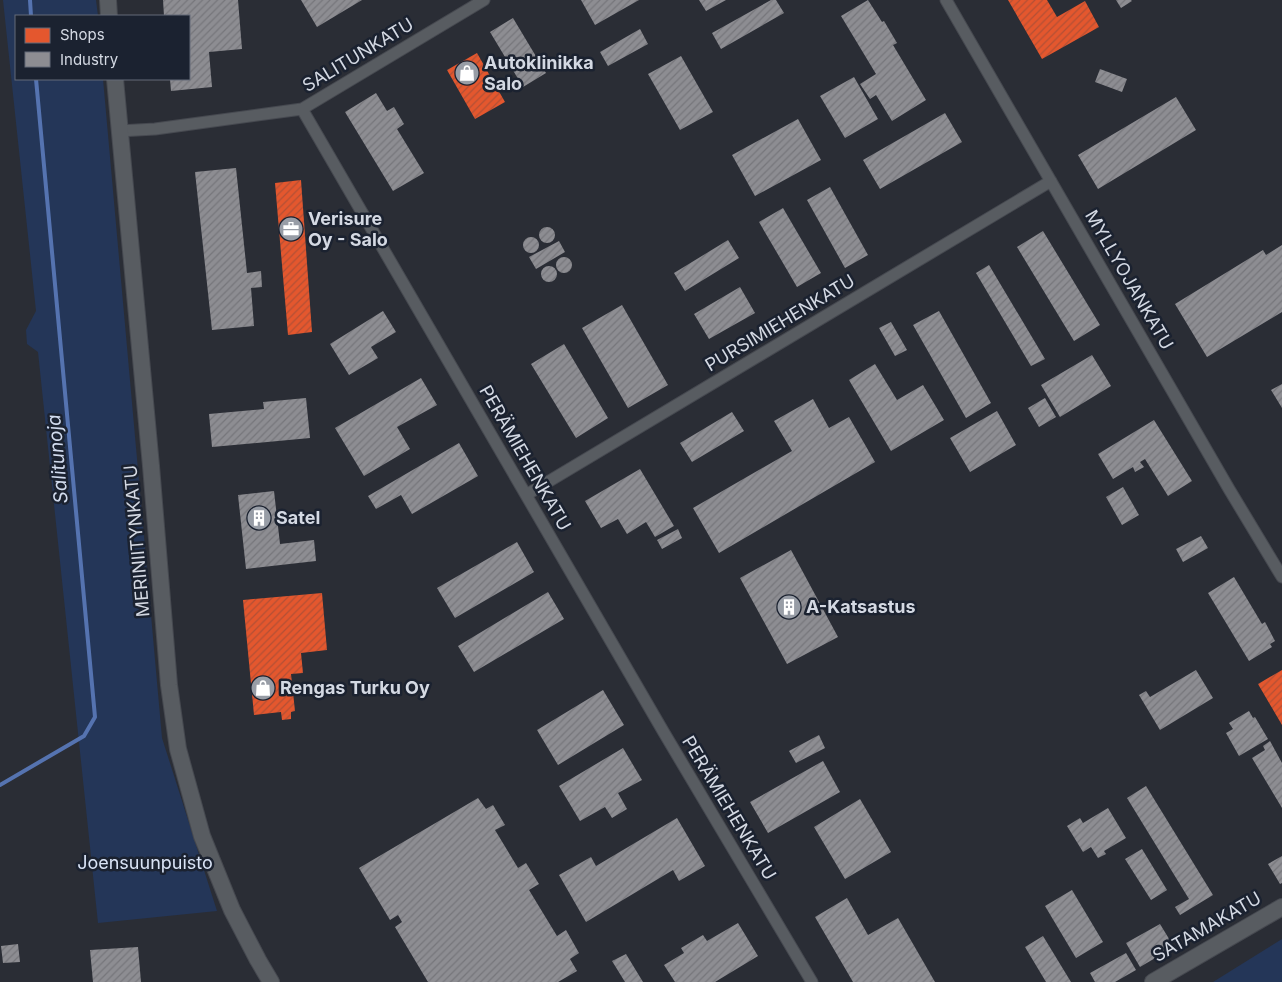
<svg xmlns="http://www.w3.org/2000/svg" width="1282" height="982" viewBox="0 0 1282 982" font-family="Inter,sans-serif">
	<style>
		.green { fill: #243658 }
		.shops { fill: url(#shops-hatch) }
		.industry { fill: url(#industry-hatch) }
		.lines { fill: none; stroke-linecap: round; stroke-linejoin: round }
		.stream { stroke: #5573b0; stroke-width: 4 }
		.street-casing { stroke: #464950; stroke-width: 13 }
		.secondary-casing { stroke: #464950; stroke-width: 18 }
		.street { stroke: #585c61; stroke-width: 11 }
		.secondary { stroke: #585c61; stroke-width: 16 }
		.labels { text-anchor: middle; stroke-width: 5; stroke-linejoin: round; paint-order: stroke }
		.street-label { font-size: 18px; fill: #d4d9e3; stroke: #1b2230 }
		.poi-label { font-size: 18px; font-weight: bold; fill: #d4d9e3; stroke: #1b2230; text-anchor: start }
		.park-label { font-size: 18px; fill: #dae4f6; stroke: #1b2230 }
		.water-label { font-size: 19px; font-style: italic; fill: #d1dbee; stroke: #1b2230 }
	</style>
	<defs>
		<pattern id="shops-hatch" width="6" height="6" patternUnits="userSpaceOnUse" patternTransform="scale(1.25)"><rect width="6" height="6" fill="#e4572e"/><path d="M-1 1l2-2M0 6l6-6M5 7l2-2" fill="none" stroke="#b35035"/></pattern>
		<pattern id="industry-hatch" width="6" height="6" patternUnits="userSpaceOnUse" patternTransform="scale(1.25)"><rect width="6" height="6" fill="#8d8d92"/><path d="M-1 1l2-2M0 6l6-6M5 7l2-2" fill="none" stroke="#76767b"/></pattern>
	</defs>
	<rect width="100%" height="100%" fill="#2a2d35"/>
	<!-- green -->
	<path class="green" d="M3 0H96L98 16H16V79H103L162 738 217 911 98 923 38 352 27 344 26 330 36 311Z
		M1282 939V982H1213Z"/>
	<!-- shops -->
	<path class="shops" d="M1008 0H1047L1057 17 1085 1 1099 27 1042 59Z
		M477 53 505 102 475 119 447 70Z
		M301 180 312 332 288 335 275 183Z
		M322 593 327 650 301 653 303 673 291 674 295 711 291 712V719L282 720 281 712 254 715 243 600Z
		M1282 670V725L1258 684Z"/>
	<!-- industry -->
	<path class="industry" d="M163 0H238L242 49 209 52 212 87 171 91 170 79H189V16H164Z
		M301 0H362L317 27Z
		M581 0H639L595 25Z
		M699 0H726L706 11Z
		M771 0H776L784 13 721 49 712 33Z
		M868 0 882 22 884 21 897 43 893 45 926 100 892 121 876 95 870 99 860 84 876 74 841 16Z
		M1116 0H1131L1132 1 1121 8Z
		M513 18 546 73 523 87 490 32Z
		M640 29 648 44 608 66 600 52Z
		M681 56 713 112 680 130 648 74Z
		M1100 69 1127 79 1122 92 1095 82Z
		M854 77 878 119 845 138 820 96Z
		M376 93 387 111 394 107 404 124 397 129 424 173 393 191 345 112Z
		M1176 97 1196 130 1098 189 1078 155Z
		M945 113 962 142 880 189 863 160Z
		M798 119 821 160 755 196 732 155Z
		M236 168 247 273 261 271 262 287 251 288 254 326 212 330 195 172Z
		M830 187 868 255 845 268 807 200Z
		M783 208 821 273 797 287 759 222Z
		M539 235a8 8 0 1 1 16 0a8 8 0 1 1-16 0Z
		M1043 231 1100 325 1074 341 1017 247Z
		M523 245a8 8 0 1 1 16 0a8 8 0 1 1-16 0Z
		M728 240 739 258 685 291 674 273Z
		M559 241 565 252 536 269 529 257Z
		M1282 245V312L1207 357 1175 304 1263 250 1266 255Z
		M556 265a8 8 0 1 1 16 0a8 8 0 1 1-16 0Z
		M989 265 1045 359 1031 366 976 273Z
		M541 274a8 8 0 1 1 16 0a8 8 0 1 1-16 0Z
		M740 287 755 313 709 339 694 314Z
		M622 305 668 385 628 408 582 328Z
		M383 311 396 332 371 347 378 358 349 375 330 344Z
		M939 311 991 403 966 418 913 325Z
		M891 322 907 350 895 356 879 328Z
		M564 344 608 418 576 438 531 364Z
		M1092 355 1111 386 1060 417 1041 385Z
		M875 364 897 400 923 385 944 420 891 451 849 380Z
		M421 378 437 405 397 427 410 449 364 476 335 428Z
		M1282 384V408L1271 390Z
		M306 398 310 438 212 447 209 414 264 409 263 402Z
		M1045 398 1056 417 1039 427 1028 408Z
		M813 399 829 428 849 417 875 462 719 553 693 508 792 451 774 421Z
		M997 411 1016 445 970 472 950 438Z
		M732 412 744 431 692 462 680 443Z
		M1154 420 1192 481 1168 496 1145 459 1140 462 1144 467 1135 472 1133 467 1113 479 1098 454Z
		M459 443 478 476 412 514 401 495 376 509 368 496Z
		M640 469 674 526 655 537 646 522 627 534 618 519 601 528 585 501Z
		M1123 487 1139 515 1122 525 1106 497Z
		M274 491 280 544 314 540 316 561 246 569 238 495Z
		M678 529 682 538 662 549 657 540Z
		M1201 536 1208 548 1183 562 1176 549Z
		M517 542 534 572 455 618 437 588Z
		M791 550 838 637 787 664 740 578Z
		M1234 577 1262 624 1265 622 1275 641 1270 644 1272 647 1249 661 1208 593Z
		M548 592 564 619 474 672 458 646Z
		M1196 670 1213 698 1160 730 1139 695 1146 691 1150 697Z
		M603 690 624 725 558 765 537 730Z
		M1249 711 1253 718 1255 717 1268 739 1239 756 1226 733 1233 729 1229 723Z
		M819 735 825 748 796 763 789 751Z
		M1270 741 1282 763V808L1252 758 1265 750 1263 746Z
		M623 748 642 780 618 793 627 809 612 818 605 807 580 821 559 786Z
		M823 761 840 792 768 833 750 802Z
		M1146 786 1213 895 1180 915 1175 907 1189 899 1127 798Z
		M478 798 486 809 493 805 505 825 495 830 518 868 526 863 539 884 529 890 557 936 566 930 579 953 570 959 577 971 558 982H428L395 927 402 922 398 915 390 920 359 868Z
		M860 799 891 852 845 879 814 827Z
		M1108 808 1126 838 1104 851 1106 854 1098 858 1091 847 1083 852 1067 826 1080 818 1083 823Z
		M677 818 705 866 679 881 673 870 586 922 559 875 591 857 596 866Z
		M1142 849 1167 890 1151 900 1125 859Z
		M1282 856V883L1280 884 1268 864Z
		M1072 890 1103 942 1076 958 1045 906Z
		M847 898 868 935 898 918 935 982H853L815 917Z
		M738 923 758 956 715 982H675L664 965 684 953 681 948 703 935 707 941Z
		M1160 924 1174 947 1140 967 1126 943Z
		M1043 936 1071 982H1046L1025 947Z
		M18 944 20 962 3 963 1 946Z
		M138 947 141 982H93L90 950Z
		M1126 953 1136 970 1115 982H1095L1090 973Z
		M626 954 643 982H625L612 961Z"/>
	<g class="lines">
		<!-- stream -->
		<path class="stream" d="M30 0 31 16
			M0 785 84 736 95 717 36 79"/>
		<defs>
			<path id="street" d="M946 0 1229 489 1282 577
				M302 109 484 0
				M119 131 155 129 302 109 663 731 812 982
				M526 495 1051 181"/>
			<path id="secondary" d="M108 0 109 16
				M115 79 151 466 169 685 178 749 202 836 232 910 258 960 271 982
				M1153 982 1282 907"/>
		</defs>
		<!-- street casing -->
		<use href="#street" class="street-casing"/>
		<!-- secondary casing -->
		<use href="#secondary" class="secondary-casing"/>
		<!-- street -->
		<use href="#street" class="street"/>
		<!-- secondary -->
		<use href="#secondary" class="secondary"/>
	</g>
	<!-- icons -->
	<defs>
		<symbol id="shop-disc" viewBox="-11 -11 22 22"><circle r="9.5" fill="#989da6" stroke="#1b2230"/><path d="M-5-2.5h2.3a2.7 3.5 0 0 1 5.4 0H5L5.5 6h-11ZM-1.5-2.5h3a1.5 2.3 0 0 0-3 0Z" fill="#fff"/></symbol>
		<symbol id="office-disc" viewBox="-11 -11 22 22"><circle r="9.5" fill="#989da6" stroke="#1b2230"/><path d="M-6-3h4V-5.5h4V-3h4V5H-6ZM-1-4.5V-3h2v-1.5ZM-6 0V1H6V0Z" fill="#fff"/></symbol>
		<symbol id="building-disc" viewBox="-11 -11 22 22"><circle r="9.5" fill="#989da6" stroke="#1b2230"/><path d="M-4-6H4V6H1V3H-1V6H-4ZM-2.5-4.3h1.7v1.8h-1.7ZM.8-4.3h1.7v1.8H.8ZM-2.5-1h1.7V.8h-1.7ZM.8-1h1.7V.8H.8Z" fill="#fff"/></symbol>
	</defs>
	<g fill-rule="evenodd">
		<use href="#shop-disc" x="453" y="59" width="28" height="28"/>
		<use href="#office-disc" x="277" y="215" width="28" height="28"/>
		<use href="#building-disc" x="245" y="504" width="28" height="28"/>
		<use href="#building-disc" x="775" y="593" width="28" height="28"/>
		<use href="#shop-disc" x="249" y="674" width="28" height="28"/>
	</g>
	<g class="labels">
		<!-- street labels -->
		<g class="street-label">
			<text transform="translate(358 55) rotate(-31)" y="6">SALITUNKATU</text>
			<text transform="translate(1129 280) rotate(60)" y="6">MYLLYOJANKATU</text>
			<text transform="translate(780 323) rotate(-31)" y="6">PURSIMIEHENKATU</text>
			<text transform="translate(525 458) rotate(60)" y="6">PERÄMIEHENKATU</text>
			<text transform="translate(137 541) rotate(-95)" y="6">MERINIITYNKATU</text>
			<text transform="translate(729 808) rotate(59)" y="6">PERÄMIEHENKATU</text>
			<text transform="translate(1207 927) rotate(-30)" y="6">SATAMAKATU</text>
		</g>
		<!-- poi labels -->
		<g class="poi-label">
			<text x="484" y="69">Autoklinikka<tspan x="484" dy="21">Salo</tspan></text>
			<text x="308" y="225">Verisure<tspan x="308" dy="21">Oy - Salo</tspan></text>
			<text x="276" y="524">Satel</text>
			<text x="806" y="613">A-Katsastus</text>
			<text x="280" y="694">Rengas Turku Oy</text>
		</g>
		<!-- park labels -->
		<g class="park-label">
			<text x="145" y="869">Joensuunpuisto</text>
		</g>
		<!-- water labels -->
		<g class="water-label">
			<text transform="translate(57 459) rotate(-95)" y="7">Salitunoja</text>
		</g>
	</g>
	<!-- legend -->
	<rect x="15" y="15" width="175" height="65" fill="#1b2230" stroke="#656b78"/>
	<rect x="25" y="28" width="25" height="15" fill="#e4572e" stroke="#656b78"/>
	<text x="60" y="40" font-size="15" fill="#d4d9e3">Shops</text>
	<rect x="25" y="52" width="25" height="15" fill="#8d8d92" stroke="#656b78"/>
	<text x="60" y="65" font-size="15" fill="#d4d9e3">Industry</text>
</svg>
